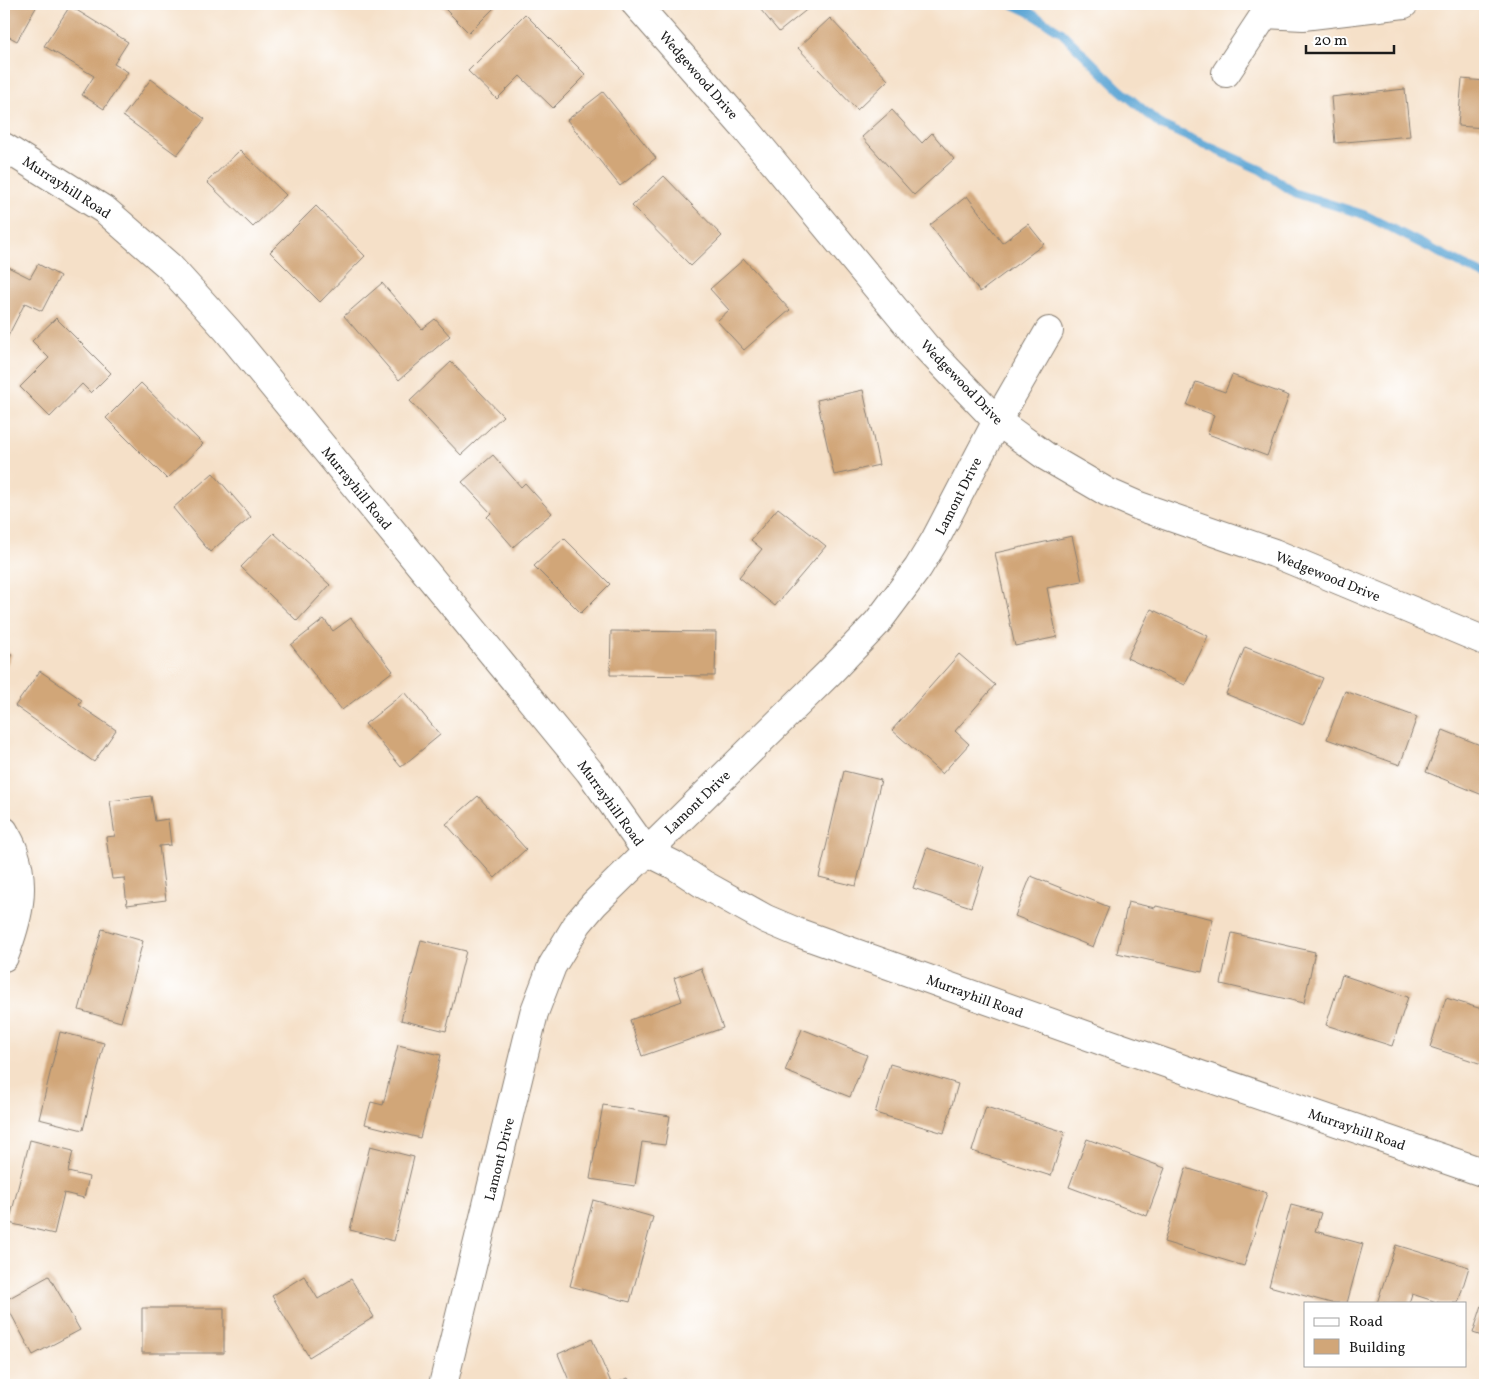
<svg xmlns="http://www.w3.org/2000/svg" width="1489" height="1389" viewBox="0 0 1489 1389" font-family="Vollkorn,serif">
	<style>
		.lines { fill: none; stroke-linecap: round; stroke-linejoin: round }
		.stream { stroke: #5ca5d4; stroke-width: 9 }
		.building { fill: #d1a678 }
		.minor-casing { stroke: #887e72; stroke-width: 30 }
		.minor { stroke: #fff; stroke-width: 28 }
		.labels { text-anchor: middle; stroke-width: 5; stroke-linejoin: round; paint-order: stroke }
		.street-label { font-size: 14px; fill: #1c1c1c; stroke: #fff }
	</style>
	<rect width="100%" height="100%" fill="#fff"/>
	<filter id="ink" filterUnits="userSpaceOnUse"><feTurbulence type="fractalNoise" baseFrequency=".02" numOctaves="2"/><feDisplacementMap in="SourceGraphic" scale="10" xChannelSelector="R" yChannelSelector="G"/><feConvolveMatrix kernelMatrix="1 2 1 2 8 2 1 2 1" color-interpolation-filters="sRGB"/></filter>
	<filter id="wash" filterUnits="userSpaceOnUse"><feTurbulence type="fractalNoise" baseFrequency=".0096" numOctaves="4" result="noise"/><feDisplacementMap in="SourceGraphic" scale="20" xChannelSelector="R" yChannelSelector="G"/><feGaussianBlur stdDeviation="1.12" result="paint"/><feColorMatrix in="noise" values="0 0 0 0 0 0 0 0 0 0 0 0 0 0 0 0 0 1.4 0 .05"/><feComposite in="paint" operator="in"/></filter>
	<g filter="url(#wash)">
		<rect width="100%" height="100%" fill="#f5e0c8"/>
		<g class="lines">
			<!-- stream -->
			<path class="stream" d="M1012 4 1029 12 1061 32 1119 89 1161 125 1261 170 1295 193 1365 215 1485 276"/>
		</g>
		<g id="blocks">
			<!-- building -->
			<path class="building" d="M4 4H38L17 41 4 34Z
				M440 4H498L469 33Z
				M756 4H807L810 7 779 32Z
				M70 6 128 42 114 64 128 72 104 109 82 95 94 76 44 46Z
				M525 14 586 75 553 108 520 76 497 99 468 71Z
				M830 18 888 80 857 110 798 48Z
				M151 79 205 119 177 155 123 116Z
				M1462 79 1485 81V128L1458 126Z
				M1405 89 1410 136 1335 143 1331 97Z
				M603 92 656 158 620 186 567 120Z
				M892 110 922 143 932 133 954 159 914 195 862 137Z
				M240 150 286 195 253 227 207 182Z
				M664 176 722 236 691 266 632 206Z
				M967 196 1002 243 1028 224 1044 244 980 292 930 225Z
				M316 206 365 256 320 302 270 252Z
				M744 259 790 310 744 350 717 321 729 310 710 289Z
				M38 264 60 276 42 311 25 303 4 344V265L30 278Z
				M382 283 422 329 435 319 450 336 399 380 344 316Z
				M56 318 111 373 91 393 82 384 50 417 20 387 49 358 32 341Z
				M451 362 503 416 461 455 410 401Z
				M1232 375 1289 396 1267 456 1208 434 1214 415 1187 405 1196 382 1225 392Z
				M141 383 203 444 167 479 106 418Z
				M863 390 879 465 834 475 817 400Z
				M493 455 521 487 525 483 552 513 513 547 487 517 491 513 462 482Z
				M213 473 251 517 210 552 173 508Z
				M778 508 826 546 775 606 739 577 762 549 751 540Z
				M274 533 330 585 297 621 241 567Z
				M1072 536 1082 581 1047 588 1057 637 1015 646 995 553Z
				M564 538 610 584 581 613 534 566Z
				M1151 609 1208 636 1185 685 1127 658Z
				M351 618 393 671 342 710 291 645 324 619 333 631Z
				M611 631 716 632 715 676 610 675Z
				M1245 647 1323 678 1303 725 1226 694Z
				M4 650 12 654 4 670Z
				M959 654 995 685 955 731 969 744 942 774 892 730Z
				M40 671 82 700 79 705 116 730 94 762 15 706Z
				M1345 691 1417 717 1400 765 1327 739Z
				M405 692 440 735 401 767 365 724Z
				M1443 730 1485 747V796L1426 772Z
				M844 771 881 780 856 886 819 877Z
				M151 796 155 821 168 819 171 845 159 846 166 900 127 905 124 878 112 879 106 837 115 836 110 801Z
				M478 796 526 849 495 878 446 824Z
				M927 848 984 867 971 907 913 888Z
				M1031 876 1109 907 1093 947 1015 916Z
				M1128 902 1155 908 1156 906 1213 919 1202 972 1117 953Z
				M102 929 143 941 121 1022 79 1010Z
				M1232 933 1315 952 1304 1003 1221 984Z
				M421 940 466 951 446 1031 401 1020Z
				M701 968 723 1028 642 1056 630 1020 682 1001 674 978Z
				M1342 975 1408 997 1392 1046 1326 1025Z
				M1446 998 1485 1010V1065L1430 1047Z
				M802 1029 867 1055 850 1097 785 1071Z
				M60 1032 104 1043 83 1130 39 1119Z
				M398 1045 441 1055 420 1138 365 1124 371 1102 383 1105Z
				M890 1064 958 1084 944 1133 875 1113Z
				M603 1105 670 1116 665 1145 642 1142 635 1186 590 1179Z
				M986 1107 1065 1132 1051 1176 972 1151Z
				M1087 1139 1165 1168 1147 1216 1069 1187Z
				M30 1140 73 1151 68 1172 89 1177 84 1198 64 1193 54 1234 9 1223Z
				M370 1146 414 1157 394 1241 350 1230Z
				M1186 1168 1267 1193 1244 1266 1164 1242Z
				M593 1200 653 1217 630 1302 570 1286Z
				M1291 1205 1321 1213 1315 1231 1363 1244 1347 1303H1331L1269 1286Z
				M1396 1245 1469 1267 1458 1303H1440L1412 1294 1409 1303H1377Z
				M49 1276 80 1330 33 1355 4 1301Z
				M304 1276 318 1299 351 1279 374 1317 309 1357 272 1296Z
				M1485 1296V1337L1473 1333Z
				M142 1308H224V1353H142Z
				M592 1339 612 1385 628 1378 631 1385H571L558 1354Z"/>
		</g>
	</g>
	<g filter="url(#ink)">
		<use href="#blocks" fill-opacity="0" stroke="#887e72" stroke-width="1"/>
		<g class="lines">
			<defs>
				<path id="minor" d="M636 4 745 128 926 347 997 421 1047 457 1107 492 1139 506 1274 553 1485 641
					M1265 14 1303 16 1404 4
					M1226 73 1265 14 1269 4
					M4 147 106 211 169 266 228 331 589 771 646 851 674 865 703 884 766 919 799 933 1122 1048 1485 1173
					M4 831C7 837 12 844 14 852 27 889 17 922 4 957
					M443 1385 534 1013 552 966 578 923 594 904 830 672 877 623 918 568 935 540 997 421 1049 331"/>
			</defs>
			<!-- minor casing -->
			<use href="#minor" class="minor-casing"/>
			<!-- minor -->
			<use href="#minor" class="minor"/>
		</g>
	</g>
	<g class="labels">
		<!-- street labels -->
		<g class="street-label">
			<text transform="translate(699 75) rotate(49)" y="5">Wedgewood Drive</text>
			<text transform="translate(67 187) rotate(33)" y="5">Murrayhill Road</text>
			<text transform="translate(962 382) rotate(46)" y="5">Wedgewood Drive</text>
			<text transform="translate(357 488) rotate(51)" y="5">Murrayhill Road</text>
			<text transform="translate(958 496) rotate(-63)" y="5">Lamont Drive</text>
			<text transform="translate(1328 576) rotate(22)" y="5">Wedgewood Drive</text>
			<text transform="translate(697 802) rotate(-44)" y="5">Lamont Drive</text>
			<text transform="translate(611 803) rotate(54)" y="5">Murrayhill Road</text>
			<text transform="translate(975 996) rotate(20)" y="5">Murrayhill Road</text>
			<text transform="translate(1357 1129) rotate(19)" y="5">Murrayhill Road</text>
			<text transform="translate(499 1159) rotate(-76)" y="5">Lamont Drive</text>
		</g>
	</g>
	<!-- margin -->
	<rect width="1489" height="1389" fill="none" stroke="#fff" stroke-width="20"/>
	<!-- legend -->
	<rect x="1304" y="1302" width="162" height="65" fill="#ffffff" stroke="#a4a4a4"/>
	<rect x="1314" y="1318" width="25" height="8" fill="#ffffff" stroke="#a4a4a4"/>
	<text x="1349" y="1326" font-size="15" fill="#1c1c1c">Road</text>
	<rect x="1314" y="1339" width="25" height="15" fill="#d1a678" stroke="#a4a4a4"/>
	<text x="1349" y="1352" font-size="15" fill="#1c1c1c">Building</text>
	<!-- scale -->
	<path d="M1306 45v8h88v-8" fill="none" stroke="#1c1c1c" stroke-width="2.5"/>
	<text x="1314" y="45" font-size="15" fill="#1c1c1c" stroke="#ffffff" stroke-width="4" paint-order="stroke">20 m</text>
</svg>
